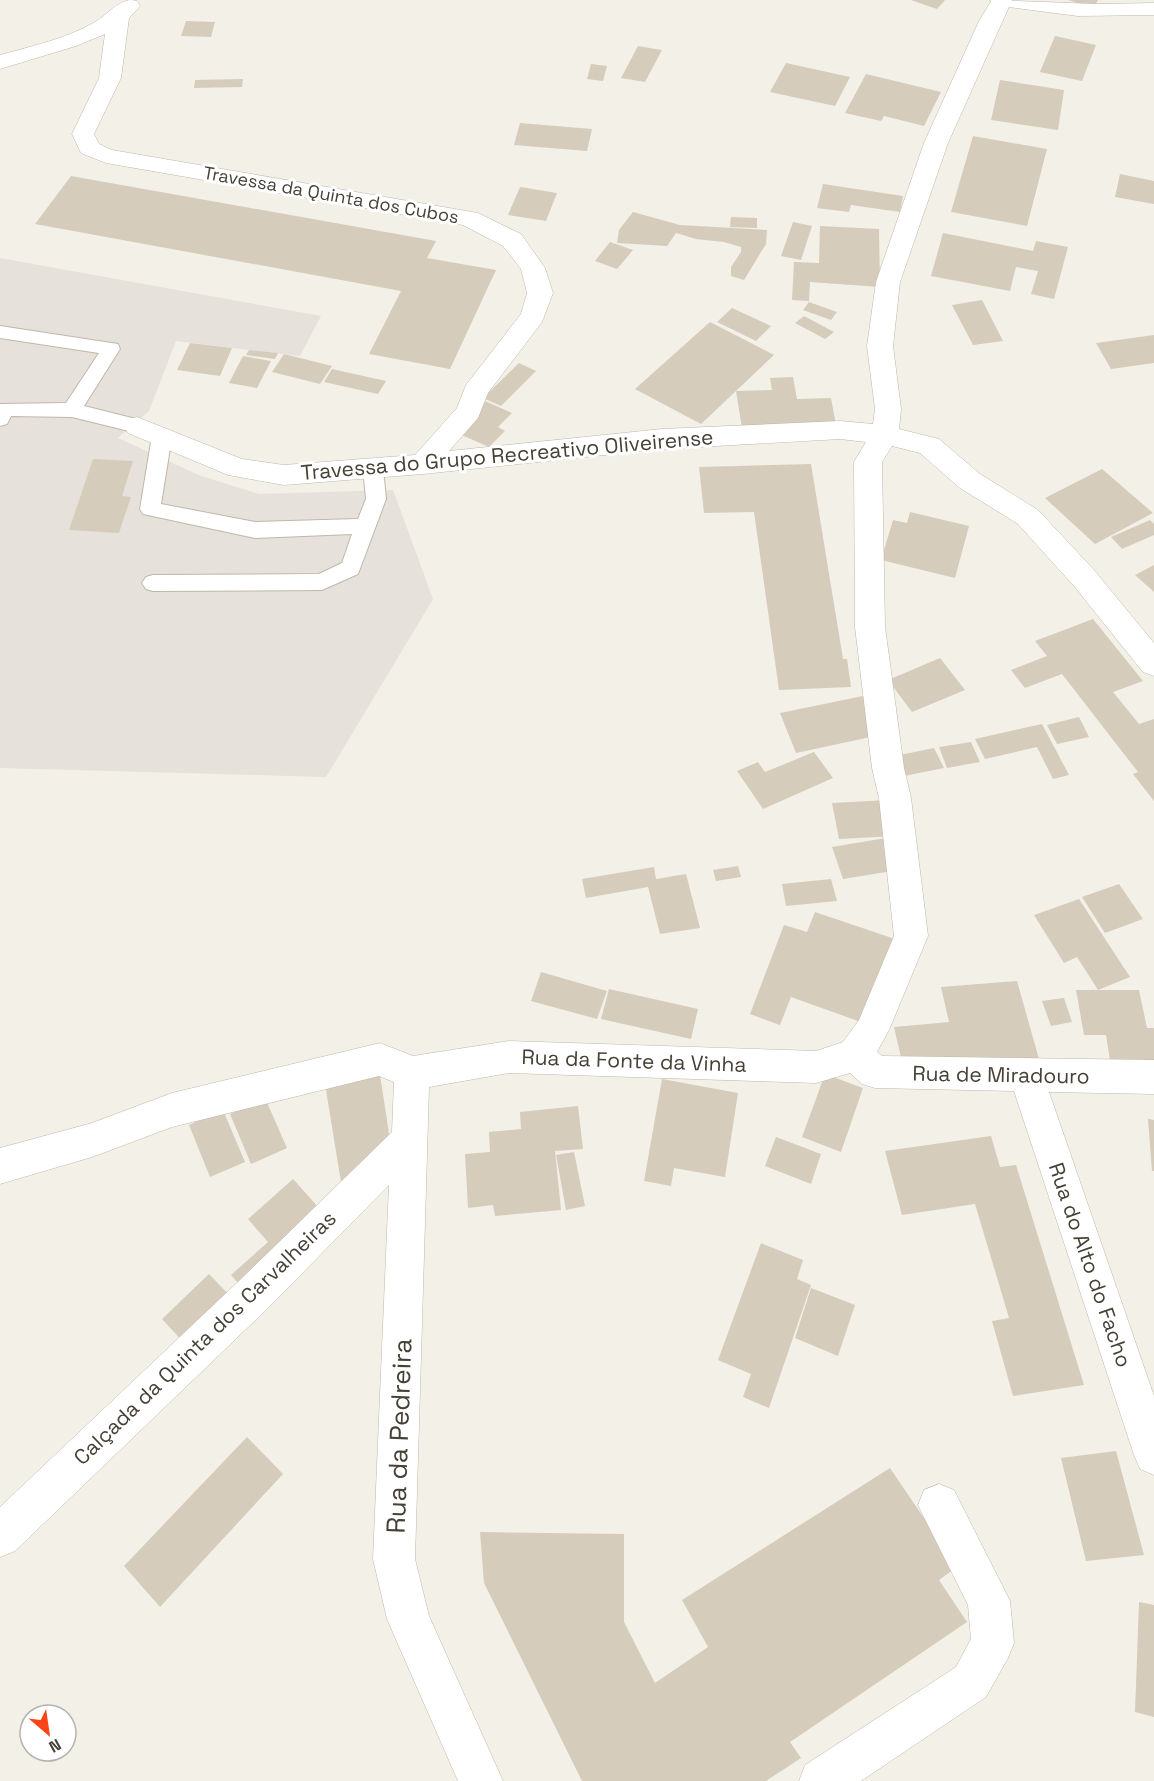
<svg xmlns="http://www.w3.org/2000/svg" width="1154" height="1781" viewBox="0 0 1154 1781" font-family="'Space Grotesk',sans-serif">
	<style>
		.industrial { fill: #e6e1db }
		.building { fill: #d5ccbc }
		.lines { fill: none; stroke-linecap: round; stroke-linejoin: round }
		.service-casing { stroke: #bfb8a9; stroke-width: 2 }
		.minor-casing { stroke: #bfb8a9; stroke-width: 1 }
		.tertiary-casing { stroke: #bfb8a9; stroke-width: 1 }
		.service { fill: #fff; fill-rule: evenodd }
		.minor { fill: #fff; fill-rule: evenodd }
		.tertiary { fill: #fff; fill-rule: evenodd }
		.labels { text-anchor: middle; stroke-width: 6; stroke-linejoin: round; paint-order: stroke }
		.far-street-label { font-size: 18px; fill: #464136; stroke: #fff }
		.street-label { font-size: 21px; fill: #464136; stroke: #fff }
		.near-street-label { font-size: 26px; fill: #464136; stroke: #fff }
	</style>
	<rect width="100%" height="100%" fill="#f3f0e7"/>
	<!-- industrial -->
	<path class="industrial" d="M0 258 321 316 300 356 176 341 149 411 118 438 201 476 259 494 393 490 433 599 326 777 0 768Z"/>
	<!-- building -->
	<path class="building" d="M911 0H945L937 9Z
		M1068 0H1098L1093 8Z
		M186 21 215 22 211 37 181 36Z
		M1055 36 1096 45 1082 81 1040 72Z
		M638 46 662 50 645 82 621 78Z
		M786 63 850 77 835 106 770 92Z
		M591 64 607 66 603 81 587 79Z
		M866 74 941 92 924 126 884 116 881 121 845 113Z
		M243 79 242 87 194 88 195 80Z
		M1000 80 1064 90 1058 130 991 120Z
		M520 123 592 129 587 151 514 145Z
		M973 136 1047 149 1027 226 951 212Z
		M1120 174 1154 181V204L1115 197Z
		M71 176 436 241 427 258 496 270 450 369 369 354 401 291 35 224Z
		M823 184 903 196 900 212 851 205 849 212 817 208Z
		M520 187 557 193 546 221 508 215Z
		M633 212 680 225 767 230 766 244 744 280 731 276V267L741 252V247L724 242 696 239 676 233 667 246 617 243 619 230Z
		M731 217 757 218V228L730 227Z
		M793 222 812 226 801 260 781 256Z
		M820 226 879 229 880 287 810 282 809 301 792 300 794 262 819 263Z
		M943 233 1033 251 1036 241 1068 247 1054 299 1031 294 1038 271 1016 267 1010 291 931 276Z
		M610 242 633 250 617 269 595 261Z
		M982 300 1003 341 973 345 952 305Z
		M809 302 837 312 831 320 803 310Z
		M732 308 771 326 756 341 717 322Z
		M804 316 834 332 825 339 795 323Z
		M710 322 774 355 701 424 635 389Z
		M1154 335V363L1111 369 1096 343Z
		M190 343 232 348 220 376 177 370Z
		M249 350 278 353 275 359 246 355Z
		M284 354 332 366 320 384 272 372Z
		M243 356 271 361 257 388 229 383Z
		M519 363 536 371 501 406 483 398Z
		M332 369 386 381 378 394 324 382Z
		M793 377 797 399 831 398 836 425 742 428 736 391 772 390 770 378Z
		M485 401 512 413 498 427 505 431 489 447 455 432Z
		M93 459 133 461 122 496 131 497 119 533 69 530Z
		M811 464 843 659H847L851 687 779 690 754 512 704 513 699 467Z
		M1102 469 1153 513 1095 544 1045 498Z
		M910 512 969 526 955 578 881 560 893 520 907 523Z
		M1150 520 1154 524V535L1122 549 1111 537Z
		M1154 565V592L1135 575Z
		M1093 619 1143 681 1113 692 1139 724 1154 719V801L1133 774 1138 772 1062 674 1025 688 1011 670 1047 656 1035 641Z
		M940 658 965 690 912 712 888 680Z
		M863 696 880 735 796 753 780 713Z
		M1079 717 1089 737 1057 744 1047 725Z
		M1042 724 1069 775 1053 779 1037 747 985 759 975 739Z
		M971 742 980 762 947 768 939 747Z
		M934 748 944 768 904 776 895 756Z
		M814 752 833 778 763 809 737 771 758 762 765 772Z
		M888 800 896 836 839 839 832 803Z
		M886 838 898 870 843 879 832 847Z
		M738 866 741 877 716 881 713 870Z
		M654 867 656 879 686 874 700 928 660 934 648 887 586 898 582 879Z
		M831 879 837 901 786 906 782 884Z
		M1119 884 1143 919 1105 933 1082 897Z
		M1079 899 1130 977 1098 990H1139L1147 1028H1154V1068L1111 1067 1106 1035H1084L1076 990H1098L1077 957 1064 963 1034 915Z
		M815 912 901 941 872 1026 791 997 780 1025 750 1014 784 925 807 932Z
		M541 972 607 991 597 1019 531 1001Z
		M1017 981 1039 1059 904 1070 894 1027 949 1022 941 987Z
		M609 989 698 1009 691 1039 601 1019Z
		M1064 998 1072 1022 1051 1026 1042 1001Z
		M825 1074 863 1088 841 1152 802 1137Z
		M380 1075 390 1140 341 1182 325 1084Z
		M662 1079 738 1093 725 1177 674 1168 671 1186 644 1181Z
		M265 1098 287 1148 251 1164 230 1114Z
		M578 1106 583 1149 555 1151 561 1210 495 1216 493 1205 468 1208 465 1154 490 1152 489 1132 521 1129 520 1112Z
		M223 1110 245 1162 210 1177 189 1125Z
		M1148 1119 1154 1120V1171H1152Z
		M991 1136 1000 1167 1016 1165 1084 1385 1013 1396 992 1321 1009 1318 975 1204 902 1215 885 1151Z
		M776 1137 821 1154 811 1184 765 1166Z
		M574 1152 585 1206 566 1210 556 1155Z
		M293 1179 328 1218 244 1290 231 1275 268 1242 248 1219Z
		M761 1243 803 1260 797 1279 811 1285 769 1408 743 1397 751 1374 718 1360Z
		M209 1274 236 1302 189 1348 162 1319Z
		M811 1288 855 1305 838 1356 795 1338Z
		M247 1437 283 1474 160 1607 124 1566Z
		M1116 1451 1144 1555 1086 1561 1061 1458Z
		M890 1468 957 1567 939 1580 967 1622 790 1742 801 1758 766 1781H582L484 1583 480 1532 624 1534V1622L655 1683 708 1647 682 1600Z
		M1139 1602 1154 1605V1717L1135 1712Z"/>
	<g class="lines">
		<defs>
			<path id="service" d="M0 326 118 344 120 349 84 406 144 421 147 426 144 431 137 433 72 417 11 416 7 424 0 426V404L66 403 99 353 0 338Z
				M162 429 169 431 172 436 161 504 255 522 358 519 366 499 363 468 366 463 373 461 380 463 383 468 386 499 358 574 322 590 153 591 146 589 142 583 146 577 153 575 319 574 342 563 352 534 255 538 143 514 140 509 152 436 155 431Z"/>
			<path id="minor" d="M131 0 137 1 140 6 129 18 121 78 94 134 99 144 112 150 478 213 521 234 545 268 553 293 542 322 488 393 478 418 449 451 662 429 840 421 873 424 875 409 867 346 876 282 924 143 979 21 992 0H1012L948 143 900 282 893 346 901 409 899 429 939 439 980 474 1038 510 1094 570 1154 643V676L1143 672 1074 586 1018 524 960 488 920 453 892 446 882 462 885 627 904 768 911 798 928 936 889 1030 877 1052 882 1056 1154 1060V1094L1049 1092 1154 1396V1475L1140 1469 1134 1455 1014 1091 875 1088 862 1084 850 1073 816 1083 509 1073 429 1087 415 1559 429 1616 503 1781H458L387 1619 373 1559 389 1185 267 1309 15 1551 0 1557V1507L239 1281 392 1132 394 1082 379 1076 172 1127 92 1157 0 1184V1148L92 1123 172 1093 380 1043 413 1056 509 1041 816 1051 843 1042 859 1020 894 936 879 798 872 768 855 627 854 462 866 442 840 439 662 449 423 474 284 485 228 475 128 433 124 426 128 419 137 417 242 459 284 465 415 455 457 408 466 385 521 314 527 293 521 269 503 246 463 225 106 163 81 153 72 134 99 78 105 34 76 46 0 69V55C32 46 66 39 95 22 107 15 117 1 131 0Z
				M939 1484 954 1490 1010 1601 1014 1643 1008 1658 986 1697 861 1781H799L805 1765 956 1667 971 1639 968 1605 918 1505 924 1490Z"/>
			<path id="tertiary" d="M990 0 1097 4 1154 3V15L1078 16 1001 6 994 4Z"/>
		</defs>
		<!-- service casing -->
		<use href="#service" class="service-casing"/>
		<!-- minor casing -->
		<use href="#minor" class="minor-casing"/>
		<!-- tertiary casing -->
		<use href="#tertiary" class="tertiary-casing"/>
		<!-- service -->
		<use href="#service" class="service"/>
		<!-- minor -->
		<use href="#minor" class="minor"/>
		<!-- tertiary -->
		<use href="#tertiary" class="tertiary"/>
	</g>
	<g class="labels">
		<!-- far-street labels -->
		<g class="far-street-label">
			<text transform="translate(331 195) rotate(10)" y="6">Travessa da Quinta dos Cubos</text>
		</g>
		<!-- street labels -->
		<g class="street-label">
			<text transform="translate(507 455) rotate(-5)" y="7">Travessa do Grupo Recreativo Oliveirense</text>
			<text transform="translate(634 1061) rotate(2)" y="7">Rua da Fonte da Vinha</text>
			<text transform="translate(1001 1075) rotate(1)" y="7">Rua de Miradouro</text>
			<text transform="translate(1090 1265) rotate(71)" y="7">Rua do Alto do Facho</text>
			<text transform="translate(205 1338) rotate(-44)" y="7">Calçada da Quinta dos Carvalheiras</text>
		</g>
		<!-- near-street labels -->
		<g class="near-street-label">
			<text transform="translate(399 1436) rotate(-88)" y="9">Rua da Pedreira</text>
		</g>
	</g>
	<!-- north arrow -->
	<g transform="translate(48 1733) rotate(151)"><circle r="28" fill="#ffffff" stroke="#b5b3af" stroke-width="1.5"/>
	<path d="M0-4.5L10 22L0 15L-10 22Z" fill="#fb4516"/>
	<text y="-9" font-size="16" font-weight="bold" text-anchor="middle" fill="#464136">N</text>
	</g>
</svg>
